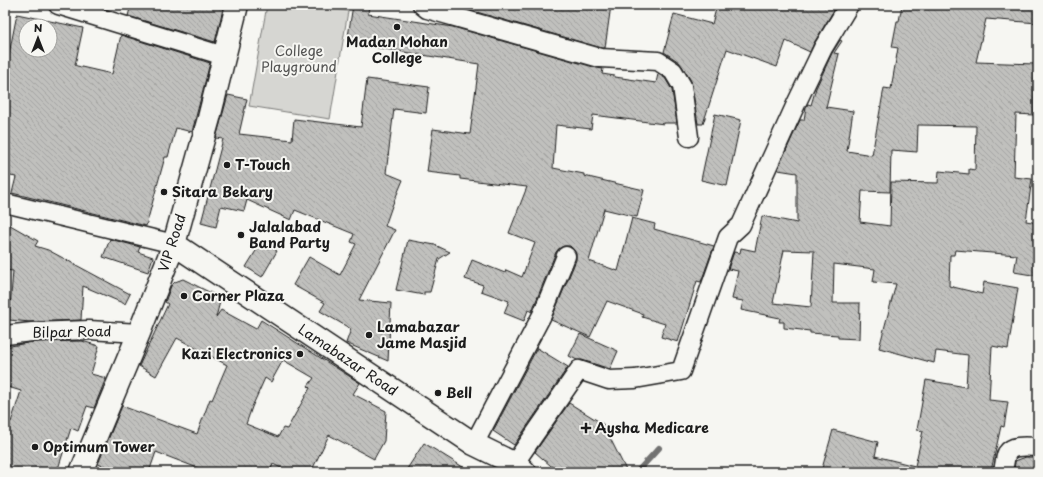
<svg xmlns="http://www.w3.org/2000/svg" width="1043" height="477" viewBox="0 0 1043 477" font-family="'Playpen Sans',sans-serif">
	<style>
		.park { fill: #d6d6d2; stroke: #797977 }
		.lines { fill: none; stroke-linecap: round; stroke-linejoin: round }
		.stream { stroke: #727271; stroke-width: 6 }
		.building { fill: url(#building-back-hatch); stroke: #1c1c1c; fill-rule: evenodd }
		.minor-casing { stroke: #1c1c1c; stroke-width: 21 }
		.tertiary-casing { stroke: #1c1c1c; stroke-width: 25 }
		.minor { stroke: #f6f6f2; stroke-width: 18 }
		.tertiary { stroke: #f6f6f2; stroke-width: 22 }
		.poi-dot { fill: #1c1c1c; stroke: #f6f6f2; stroke-width: 1.5 }
		.labels { text-anchor: middle; stroke-width: 4; stroke-linejoin: round; paint-order: stroke }
		.poi-label { font-size: 14px; font-weight: bold; fill: #1c1c1c; stroke: #f6f6f2; text-anchor: start }
		.park-label { font-size: 14px; fill: #545453; stroke: #f6f6f2 }
		.street-label { font-size: 14px; fill: #1c1c1c; stroke: #f6f6f2 }
	</style>
	<defs>
		<pattern id="building-back-hatch" width="6" height="6" patternUnits="userSpaceOnUse"><rect width="6" height="6" fill="#c0c0bd"/><path d="M-1 5l2 2M0 0l6 6M5-1l2 2" fill="none" stroke="#a4a4a2"/></pattern>
	</defs>
	<rect width="100%" height="100%" fill="#f6f6f2"/>
	<filter id="ink" filterUnits="userSpaceOnUse"><feTurbulence type="fractalNoise" baseFrequency=".025" numOctaves="2"/><feDisplacementMap in="SourceGraphic" scale="8" xChannelSelector="R" yChannelSelector="G"/><feConvolveMatrix kernelMatrix="1 2 1 2 8 2 1 2 1" color-interpolation-filters="sRGB"/></filter>
	<g filter="url(#ink)">
		<!-- park -->
		<path class="park" d="M267 5H312L348 11 330 119 249 106Z"/>
		<g class="lines">
			<!-- stream -->
			<path class="stream" d="M637 472 659 448"/>
		</g>
		<!-- building -->
		<path class="building" d="M131 5H224L215 42 128 16Z
			M353 5H369L368 14 453 27 597 68 603 69 602 74 615 76V77L656 83 658 74 665 78 672 90 677 123H664V124L593 115 591 129 556 125 553 168 584 174V176L644 190 637 217 604 209 589 261 618 271 632 218 655 224 654 229 714 246 701 282 697 281 678 342 661 337 665 324 642 317 643 314 607 301 590 337 551 320 576 260V254L574 250 570 246H564L560 248 556 252 532 311V312L528 310 524 321 504 313 509 301 481 291 483 285 465 279 472 260 505 273 506 270 522 277 535 243 509 233 527 187 460 179V176L427 172 433 129 470 134 479 64 347 43Z
			M459 5H611L605 48H602L459 7Z
			M717 5H837L814 43 810 52 786 41 777 67 727 49 703 124H698L691 81 682 66 679 62 664 52 674 14 712 24Z
			M902 5H1038V23L986 19 976 62 1035 64 1034 115 1016 114 1014 177 1032 179 1026 221 1038 223V276L1014 272 1017 255 955 250 954 255H950L949 286 982 294 984 282 1018 288 1008 349 992 346 989 400 1008 402 1004 427 1001 426 991 471 993 470V472H821L833 430 878 442 875 456 915 466 923 431 917 430 926 380 966 387 968 355 936 351 934 363 879 348 896 284 873 282 875 269 834 264 833 303H860L859 339 838 338V335L810 333V331L784 328V322H779L780 318 741 310 743 301 732 299 738 271 728 269 734 252 740 253 741 248 755 251 762 216 797 223V173L778 170V168L800 120H804L806 107 808 104 811 105 816 88 832 53 840 40 842 41 834 53 839 54 826 107 853 111 847 151 872 155 884 88 891 89 898 48 892 47 897 21H899ZM918 125 976 126 975 170 969 169V174L939 171 938 183 891 182 890 226 860 222 862 191 890 192 891 150 917 152ZM784 250 814 251 811 307 773 303Z
			M17 14 83 28 75 65 77 66 112 74 121 35 210 63 192 132 176 128 168 157H165L146 226 12 193 16 177 5 175V74ZM26 26H50V50H26Z
			M367 79 429 87 426 113 394 109 386 173 403 180 392 206 385 226 395 230 359 300 391 303 388 361 346 343 351 329 320 311 325 303 293 285 309 257 340 275 356 244 351 242 354 234 295 210 291 220 247 200 244 211 221 206 216 227 201 223 223 139 216 138 228 95 247 99 239 134 292 140 294 119 361 127Z
			M715 114 741 120 727 186 701 180Z
			M5 222 38 241 35 246 48 250 130 294 125 304 83 286 81 320 30 322 9 320 13 271 5 270Z
			M110 239 140 247 138 252 153 257 148 272 103 257Z
			M408 240 435 245 450 252 439 259 430 292H424V295L396 290Z
			M262 241 277 251 262 277 246 267Z
			M183 279 221 298 216 317 221 310 256 329 261 320 360 383 353 394 386 411 384 441 374 459 329 435 311 472H289L273 464 270 472H208L156 452 149 472H120L98 464 122 406 197 434 210 399 212 400 227 365 177 338 156 376 139 366 168 304 165 302 171 286 175 282ZM283 360 314 378 308 386 310 388 287 429 283 428 278 437 246 424 252 407 265 378 271 382Z
			M580 334 618 351 610 369 582 360H577L569 356Z
			M82 341 99 346 91 374 106 378 94 408 87 406 78 431 71 428 57 472H5V420L11 422 21 391 5 386V347L33 342Z
			M537 348 568 367 514 445 493 431Z
			M569 403 603 424 627 472H558L535 452Z
			M424 443 471 472H405Z
			M1026 457H1038V472H1014L1015 461Z"/>
		<g class="lines">
			<defs>
				<path id="minor" d="M58 5 224 56
					M422 5 427 9 600 58 658 61 673 71 682 86 689 137
					M5 203 174 244
					M5 335 32 332 89 330 139 333
					M474 444 542 315 566 256
					M514 464 579 370 609 380 635 379 681 371 728 237 741 225 796 104 823 48 849 5
					M1003 472C1004 467 1005 457 1007 453 1013 444 1029 447 1038 447"/>
				<path id="tertiary" d="M174 244 474 444 519 466 525 472
					M81 472 139 333 174 244 209 118 237 5"/>
			</defs>
			<!-- minor casing -->
			<use href="#minor" class="minor-casing"/>
			<!-- tertiary casing -->
			<use href="#tertiary" class="tertiary-casing"/>
			<!-- minor -->
			<use href="#minor" class="minor"/>
			<!-- tertiary -->
			<use href="#tertiary" class="tertiary"/>
		</g>
	</g>
	<!-- markers -->
	<g class="poi-dot">
		<circle cx="397" cy="27" r="4"/>
		<circle cx="227" cy="165" r="4"/>
		<circle cx="164" cy="192" r="4"/>
		<circle cx="241" cy="235" r="4"/>
		<circle cx="184" cy="296" r="4"/>
		<circle cx="369" cy="335" r="4"/>
		<circle cx="300" cy="354" r="4"/>
		<circle cx="438" cy="393" r="4"/>
		<path d="M584 422h4v4h4v4h-4v4h-4v-4h-4v-4h4z"/>
		<circle cx="35" cy="447" r="4"/>
	</g>
	<g class="labels">
		<!-- poi labels -->
		<g class="poi-label">
			<text x="397" y="47" text-anchor="middle">Madan Mohan<tspan x="397" dy="16">College</tspan></text>
			<text x="235" y="170">T-Touch</text>
			<text x="172" y="197">Sitara Bekary</text>
			<text x="249" y="232">Jalalabad<tspan x="249" dy="16">Band Party</tspan></text>
			<text x="192" y="301">Corner Plaza</text>
			<text x="377" y="332">Lamabazar<tspan x="377" dy="16">Jame Masjid</tspan></text>
			<text x="292" y="359" text-anchor="end">Kazi Electronics</text>
			<text x="446" y="398">Bell</text>
			<text x="595" y="433">Aysha Medicare</text>
			<text x="43" y="452">Optimum Tower</text>
		</g>
		<!-- park labels -->
		<g class="park-label">
			<text x="299" y="56">College<tspan x="299" dy="16">Playground</tspan></text>
		</g>
		<!-- street labels -->
		<g class="street-label">
			<text transform="translate(172 243) rotate(-72)" y="5">VIP Road</text>
			<text transform="translate(72 332) rotate(-1)" y="5">Bilpar Road</text>
			<text transform="translate(348 360) rotate(34)" y="5">Lamabazar Road</text>
		</g>
	</g>
	<!-- margin -->
	<rect width="1043" height="477" fill="none" stroke="#f6f6f2" stroke-width="20"/>
	<rect x="10" y="10" width="1023" height="457" fill="none" stroke="#1c1c1c" stroke-width="1.5" filter="url(#ink)"/>
	<!-- north arrow -->
	<g transform="translate(38 38)"><circle r="19" fill="#f6f6f2" stroke="#9f9f9c"/>
	<path d="M0-3L7 15L0 10L-7 15Z" fill="#1c1c1c"/>
	<text y="-6" font-size="11" font-weight="bold" text-anchor="middle" fill="#1c1c1c">N</text>
	</g>
</svg>
